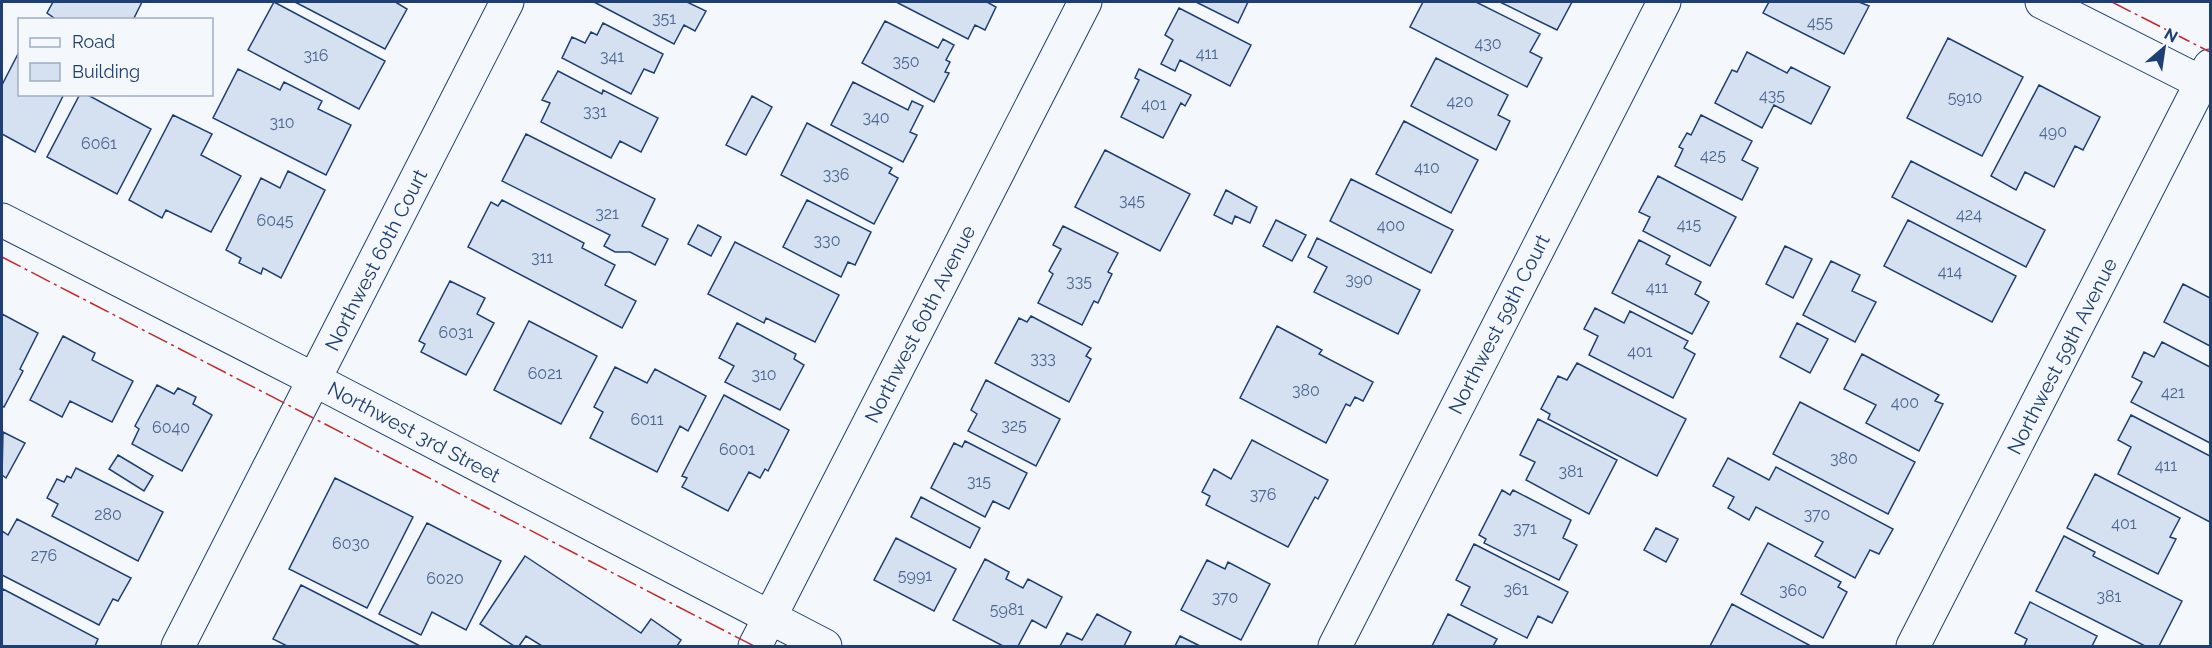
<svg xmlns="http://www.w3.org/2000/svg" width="2212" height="648" viewBox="0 0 2212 648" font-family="Raleway,sans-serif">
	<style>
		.building { fill: #d5e0f0; stroke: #1d3f73; stroke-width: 1.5 }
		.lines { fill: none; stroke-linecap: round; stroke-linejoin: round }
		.street-casing { stroke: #1d3f73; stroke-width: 35 }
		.street { stroke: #f4f7fb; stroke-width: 33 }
		.power { stroke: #c62828; stroke-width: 1.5; stroke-dasharray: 21 4.5 3 4.5; stroke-linecap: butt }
		.labels { text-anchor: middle; stroke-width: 4.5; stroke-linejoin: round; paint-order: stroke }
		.number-label { font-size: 16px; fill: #4b6792 }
		.street-label { font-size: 20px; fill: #1d3f73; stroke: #f4f7fb }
	</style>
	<rect width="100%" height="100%" fill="#f4f7fb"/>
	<!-- building -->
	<path class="building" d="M53 2H142L133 20H57L47 13Z
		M274 2 385 61 359 109 248 50Z
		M295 2H398L397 3 407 9 385 49Z
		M594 2H687L706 11 695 31 684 25 674 44Z
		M899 2H987L996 7 985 30 975 25 968 39 898 3Z
		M1196 2H1248L1238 23Z
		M1423 2H1476L1540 34 1530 52 1542 58 1527 87 1410 27Z
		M1500 2H1572L1557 30Z
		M1769 2H1859L1869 6 1844 54 1763 13Z
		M1179 8 1251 45 1230 86 1180 60 1175 71 1161 64 1173 40 1165 35Z
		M885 21 938 48 943 39 954 45 946 60 950 62 945 72 949 73 934 102 862 63Z
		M603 23 663 54 654 73 644 69 631 94 562 58 572 37 585 43 591 32 597 35Z
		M1948 38 2023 77 1982 156 1907 118Z
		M20 50V94H64L35 152 2 134V85Z
		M1747 52 1787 73 1791 67 1830 87 1811 124 1774 105 1762 128 1715 103 1732 70 1737 72Z
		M1436 58 1508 95 1498 115 1510 121 1496 150 1411 106Z
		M238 69 280 90 284 82 322 101 318 109 351 125 326 175 213 118Z
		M1139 69 1191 95 1185 106 1181 103 1163 138 1121 117 1139 80 1135 78Z
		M558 71 602 94 603 90 658 118 641 152 620 141 611 158 541 122 550 103 542 100Z
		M853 82 908 110 912 101 923 106 910 132 917 135 903 162 831 125Z
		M2039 85 2100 117 2083 150 2075 146 2054 187 2025 172 2016 190 1991 176Z
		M80 94H86L151 129 117 194 47 157Z
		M752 96 772 107 746 155 726 145Z
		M173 115 212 134 201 155 241 176 211 232 166 210 162 218 129 200Z
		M1701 115 1752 141 1742 160 1758 168 1742 200 1675 166 1683 149 1679 147 1687 133 1691 135Z
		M1404 121 1478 160 1451 213 1376 174Z
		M807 123 892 168 889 173 898 178 874 224 781 175Z
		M526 134 655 199 642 226 668 239 655 265 630 252H615L604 246 610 235 502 181Z
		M1105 150 1190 194 1160 251 1075 207Z
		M1911 161 2045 230 2026 267 1892 197Z
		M288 171 325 190 281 278 263 268 261 274 239 263 241 258 226 250 261 178 280 188Z
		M1658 176 1736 217 1710 266 1643 231 1650 217 1639 212Z
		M1351 179 1453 230 1431 273 1330 221Z
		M1226 190 1257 207 1250 223 1235 216 1232 224 1214 215Z
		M502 200 584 243 582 248 615 265 605 285 636 301 622 328 468 247 491 202 498 206Z
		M807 200 871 232 855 265 848 262 841 277 783 247Z
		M1276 220 1306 235 1292 261 1263 246Z
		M1908 220 2016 276 1992 322 1884 266Z
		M698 225 721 237 711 256 688 244Z
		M1063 226 1118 253 1108 272 1112 274 1105 288 1098 303 1094 301 1082 325 1038 303 1053 274 1049 271 1061 249 1053 245Z
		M1317 238 1420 290 1398 334 1314 292 1327 267 1308 257Z
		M1639 240 1670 256 1666 264 1701 282 1695 294 1709 302 1692 334 1612 293Z
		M735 242 839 295 815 342 766 318 764 323 708 294Z
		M1785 246 1812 259 1793 298 1766 284Z
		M1831 261 1860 275 1852 291 1876 302 1855 342 1803 315Z
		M450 281 485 298 477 314 494 323 466 375 421 352 425 344 419 341Z
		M2183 284 2210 298V346L2164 322Z
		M1595 308 1624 323 1630 311 1688 341 1684 348 1695 354 1673 398 1589 355 1598 336 1584 329Z
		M2 314 38 333 20 369 23 371 4 407 2 406Z
		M1031 316 1091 348 1086 356 1091 359 1069 402 995 363 1019 318 1027 322Z
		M529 321 597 356 561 424 494 390Z
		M737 323 796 354 794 359 804 365 780 410 725 382 734 366 719 358Z
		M1797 323 1828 339 1810 373 1780 357Z
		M1277 326 1322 350 1319 354 1373 382 1363 401 1355 397 1350 406 1346 404 1326 443 1240 398Z
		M63 336 95 353 92 360 133 381 112 422 70 401 62 417 30 400Z
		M2162 342 2210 367V443L2131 402 2142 382 2132 377 2144 352 2154 357Z
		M1862 354 1939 395 1935 401 1943 404 1919 451 1866 423 1876 405 1844 389Z
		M1577 363 1686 419 1657 476 1548 419 1550 414 1541 409 1558 376 1567 380Z
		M615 367 647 383 655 369 706 396 688 431 680 426 657 472 590 438 603 412 594 407Z
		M986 380 1060 419 1036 466 968 431 977 414 971 410Z
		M157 385 174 394 178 388 196 397 193 404 212 415 182 471 132 444 139 429 135 426Z
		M724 395 789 430 768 471 765 469 760 478 749 472 728 511 682 487 687 478 682 476Z
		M1800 402 1915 462 1888 514 1773 454Z
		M2131 415 2210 456V522L2118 474 2131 447 2118 440Z
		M1538 419 1617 460 1589 514 1526 480 1535 462 1520 455Z
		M3 432 25 443 6 478 2 475Z
		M1252 440 1328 480 1318 499 1315 497 1288 547 1206 505 1210 496 1202 492 1214 469 1231 479Z
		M965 441 1027 473 1009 509 993 501 985 517 931 488 954 443 962 447Z
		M118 455 153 476 144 491 109 469Z
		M1728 458 1769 480 1776 467 1893 529 1879 554 1870 550 1855 578 1815 556 1823 542 1756 507 1749 520 1728 508 1734 497 1713 486Z
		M76 468 163 512 138 561 52 516 58 504 47 498 57 479 64 482 67 476 71 478Z
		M2095 474 2180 518 2170 537 2176 539 2158 574 2067 528Z
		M335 478 413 517 367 608 289 569Z
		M1502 490 1510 495 1513 490 1571 520 1563 538 1577 545 1559 580 1484 543 1486 539 1479 535Z
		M921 497 980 528 970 548 911 517Z
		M17 519 131 578 118 601 113 599 99 625 2 575V531L8 535Z
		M427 523 501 561 466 630 432 612 421 635 379 614Z
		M1656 528 1678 539 1666 562 1644 550Z
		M2064 536 2095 552 2093 556 2182 601 2159 646H2145L2036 591Z
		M896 538 956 569 934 611 874 580Z
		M1768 543 1841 582 1838 587 1847 592 1823 638 1741 594Z
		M1474 544 1568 592 1552 623 1538 616 1527 638 1461 605 1470 587 1456 580Z
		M525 556 641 633 651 619 681 640 677 646H542L526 636 519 646H514L480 624Z
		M985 559 1009 572 1006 579 1023 588 1028 579 1062 597 1046 628 1032 620 1018 646H1003L953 620Z
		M1207 560 1225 569 1228 562 1270 584 1241 640 1181 610Z
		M301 585 420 646H287L273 639Z
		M3 589 98 639 95 646H2V592Z
		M2030 602 2097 636 2092 646H2024L2027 639 2015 633Z
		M1732 604 1809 645 1808 646H1710Z
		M1097 614 1131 632 1124 646H1060L1067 633 1082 640Z
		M1448 614 1497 639 1493 646H1432Z
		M1180 636 1200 646H1175Z"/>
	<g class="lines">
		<defs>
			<path id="street" d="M2042 2 2210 87
				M2 220 315 380 825 646
				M178 646 507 2
				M755 646 1085 2
				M1335 646 1664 2
				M1913 646 2210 66"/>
		</defs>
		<!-- street casing -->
		<use href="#street" class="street-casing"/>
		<!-- street -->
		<use href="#street" class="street"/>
		<!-- power -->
		<path class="power" d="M2112 2 2210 52
			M2 257 754 646"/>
	</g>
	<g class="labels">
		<!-- number labels -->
		<g class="number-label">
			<text x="664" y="24">351</text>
			<text x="1820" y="28">455</text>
			<text x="1488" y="49">430</text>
			<text x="1207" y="59">411</text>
			<text x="316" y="61">316</text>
			<text x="612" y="62">341</text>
			<text x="906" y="67">350</text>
			<text x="1772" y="101">435</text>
			<text x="1965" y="103">5910</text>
			<text x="1460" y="107">420</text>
			<text x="1154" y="110">401</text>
			<text x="595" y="117">331</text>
			<text x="876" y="123">340</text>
			<text x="282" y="128">310</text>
			<text x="2053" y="137">490</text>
			<text x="99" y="149">6061</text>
			<text x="1713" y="161">425</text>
			<text x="1427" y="173">410</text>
			<text x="836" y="180">336</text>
			<text x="1132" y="206">345</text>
			<text x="607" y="219">321</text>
			<text x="1969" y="220">424</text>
			<text x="275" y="226">6045</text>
			<text x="1689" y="230">415</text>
			<text x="1391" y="231">400</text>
			<text x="827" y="246">330</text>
			<text x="542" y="263">311</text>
			<text x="1950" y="277">414</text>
			<text x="1359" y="285">390</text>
			<text x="1079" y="287">335</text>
			<text x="1657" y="293">411</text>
			<text x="456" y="338">6031</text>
			<text x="1640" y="357">401</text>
			<text x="1043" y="364">333</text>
			<text x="545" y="379">6021</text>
			<text x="764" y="380">310</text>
			<text x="1306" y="396">380</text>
			<text x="2173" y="398">421</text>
			<text x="1905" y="408">400</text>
			<text x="647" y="425">6011</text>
			<text x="1014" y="431">325</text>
			<text x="171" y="433">6040</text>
			<text x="737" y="455">6001</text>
			<text x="1844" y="464">380</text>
			<text x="2166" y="471">411</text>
			<text x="1571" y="477">381</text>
			<text x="979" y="487">315</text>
			<text x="1263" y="500">376</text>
			<text x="108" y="520">280</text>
			<text x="1817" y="520">370</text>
			<text x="2124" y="529">401</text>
			<text x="1525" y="534">371</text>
			<text x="351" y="549">6030</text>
			<text x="44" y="561">276</text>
			<text x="915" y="581">5991</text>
			<text x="445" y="584">6020</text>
			<text x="1516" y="595">361</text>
			<text x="1793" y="596">360</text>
			<text x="2109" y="602">381</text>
			<text x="1225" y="603">370</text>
			<text x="1007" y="615">5981</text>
		</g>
		<!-- street labels -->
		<g class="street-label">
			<text transform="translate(376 260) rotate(-63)" y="7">Northwest 60th Court</text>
			<text transform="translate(920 324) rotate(-63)" y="7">Northwest 60th Avenue</text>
			<text transform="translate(1499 324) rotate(-63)" y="7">Northwest 59th Court</text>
			<text transform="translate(2062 356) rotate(-63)" y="7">Northwest 59th Avenue</text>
			<text transform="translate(414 432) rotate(28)" y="7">Northwest 3rd Street</text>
		</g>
	</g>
	<!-- border -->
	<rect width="2212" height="648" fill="none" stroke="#1d3f73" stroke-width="6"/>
	<!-- legend -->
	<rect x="18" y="18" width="195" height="78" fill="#f4f7fb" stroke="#9eadc5" stroke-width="1.5"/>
	<rect x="30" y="38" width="30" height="9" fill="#f4f7fb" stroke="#9eadc5" stroke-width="1.5"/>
	<text x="72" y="48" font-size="18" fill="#1d3f73">Road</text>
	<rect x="30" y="63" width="30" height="18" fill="#d5e0f0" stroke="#9eadc5" stroke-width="1.5"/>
	<text x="72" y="78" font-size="18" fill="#1d3f73">Building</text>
	<!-- north arrow -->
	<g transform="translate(2164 48) rotate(29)" stroke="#f4f7fb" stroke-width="4.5" paint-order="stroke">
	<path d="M0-4.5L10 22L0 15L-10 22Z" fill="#1d3f73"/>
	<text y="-9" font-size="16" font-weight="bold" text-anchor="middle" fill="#1d3f73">N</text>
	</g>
</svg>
